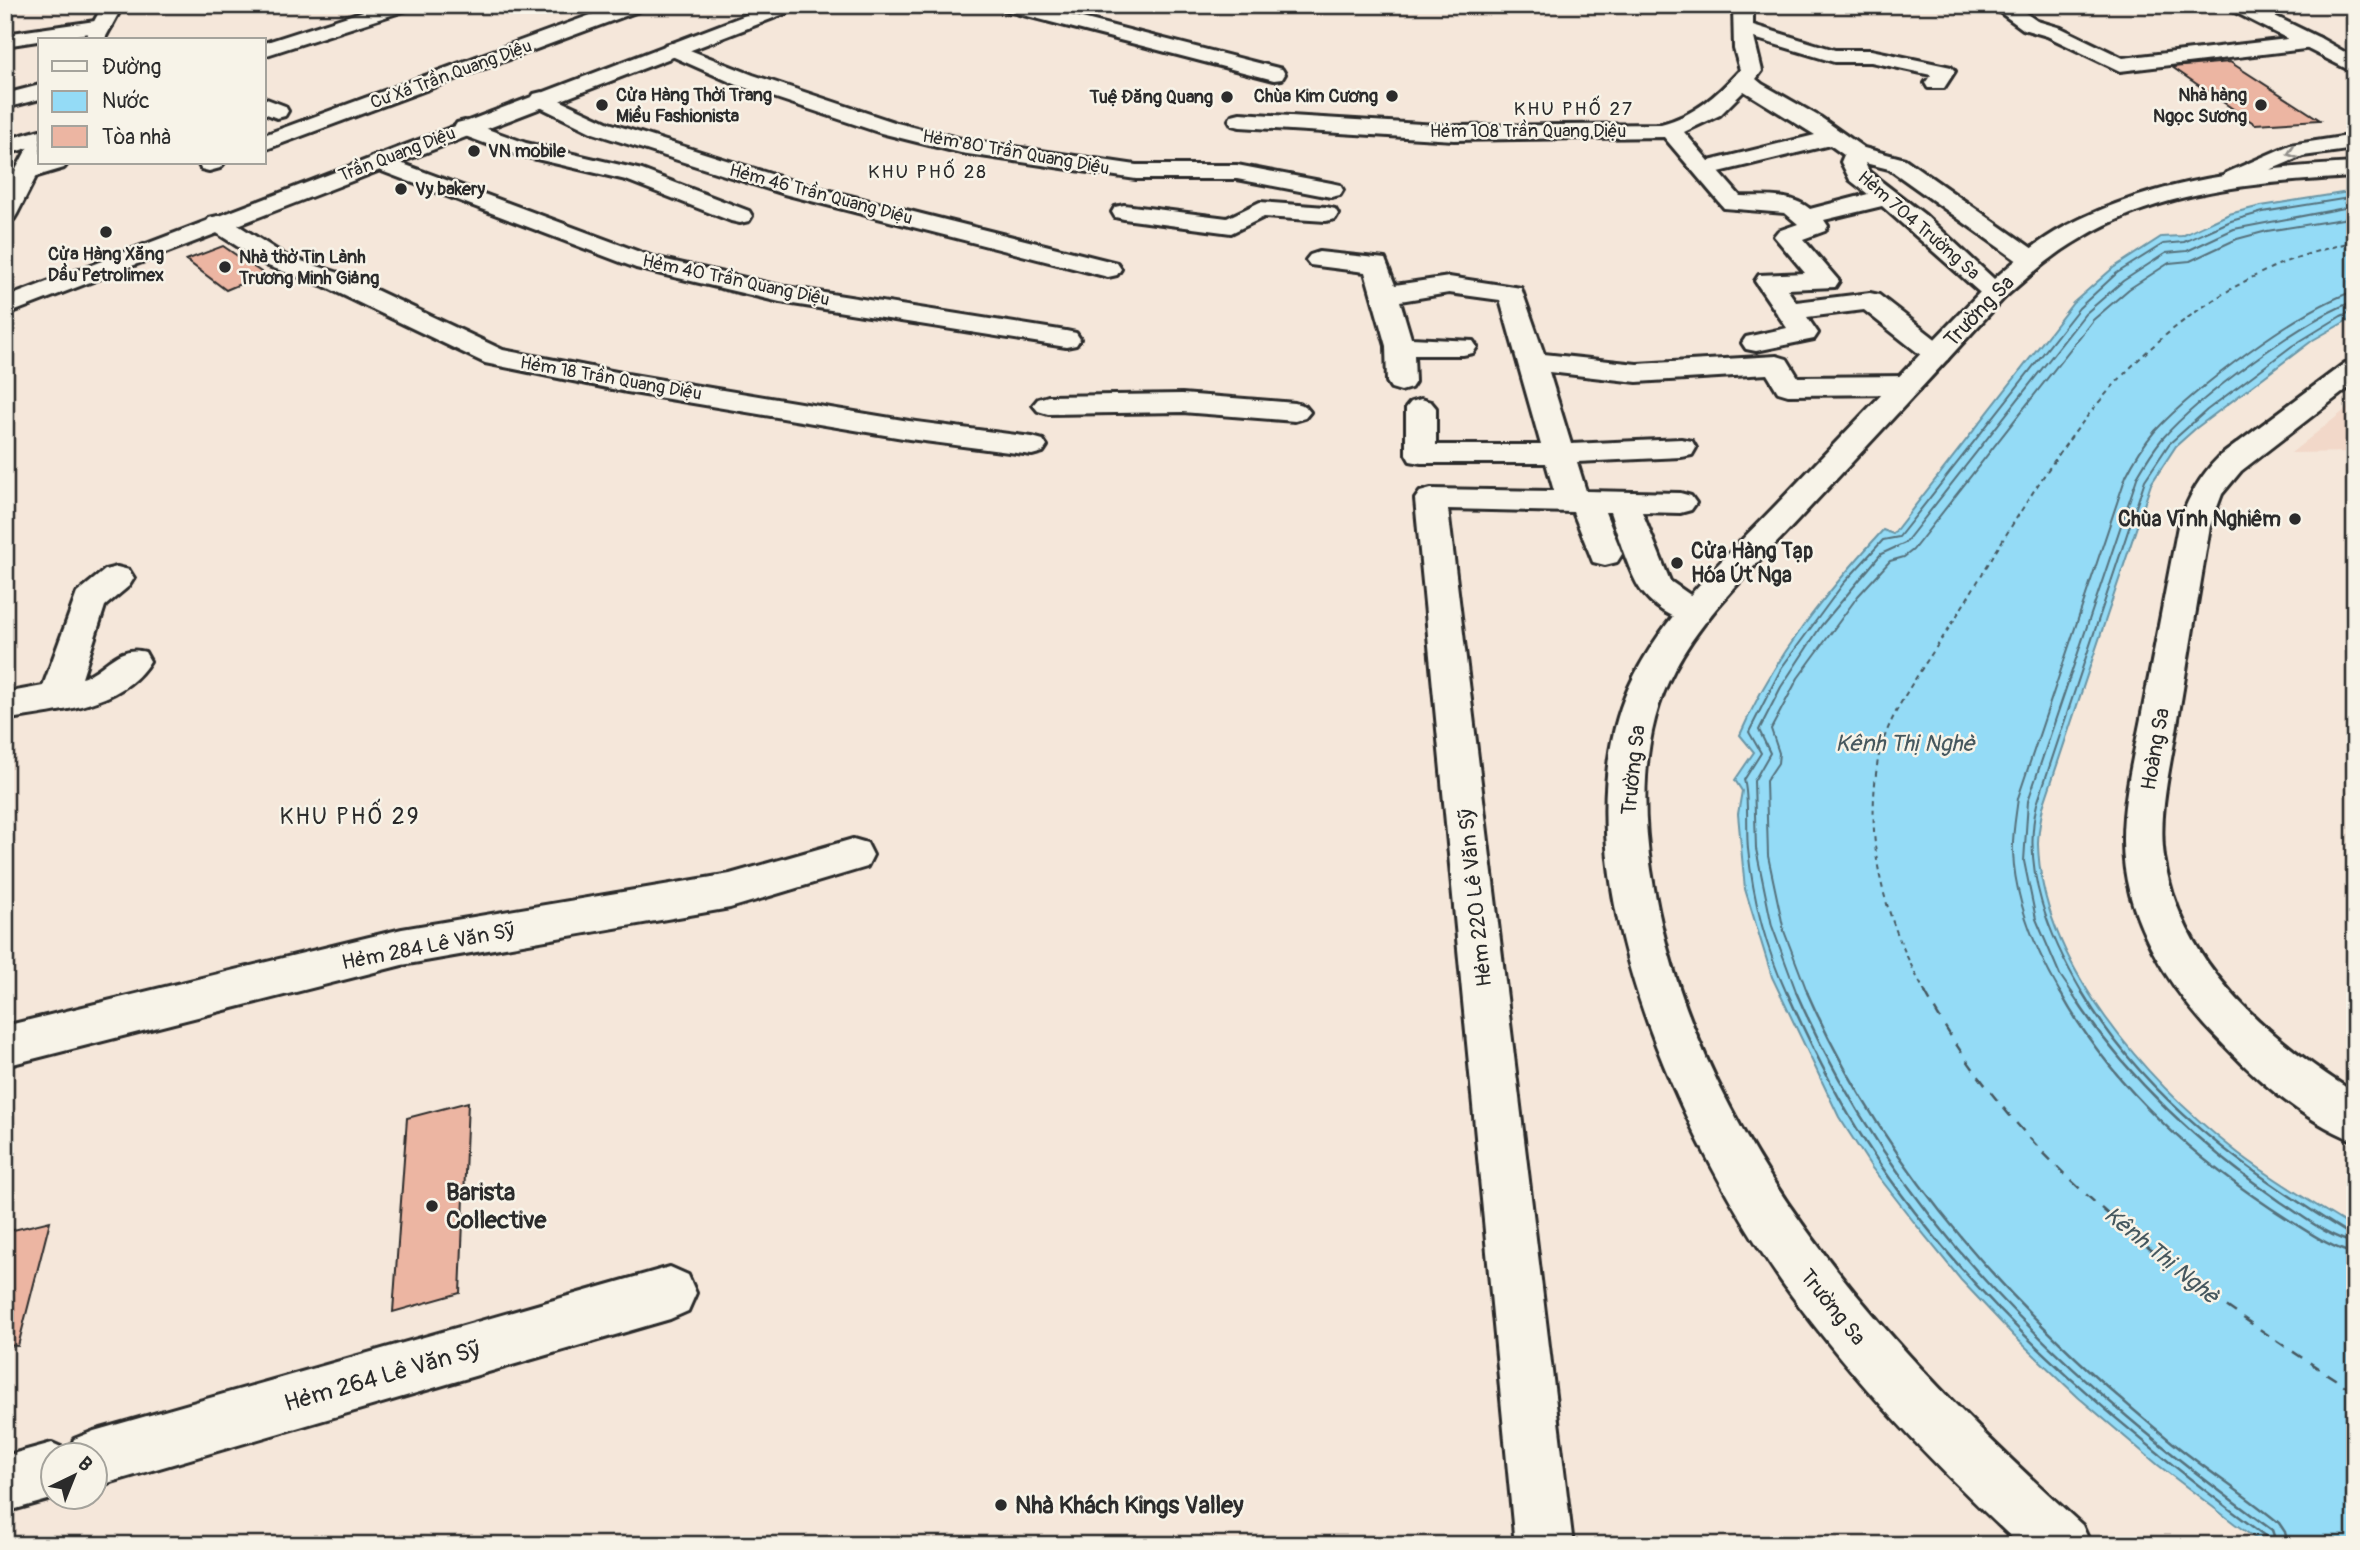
<svg xmlns="http://www.w3.org/2000/svg" width="2360" height="1550" viewBox="0 0 2360 1550" font-family="Pangolin,sans-serif">
	<style>
		.built { fill: #f2d8c9 }
		.water { fill: #94dbf6; stroke: #6a95a5; stroke-width: 2 }
		.lines { fill: none; stroke-linecap: round; stroke-linejoin: round }
		.shore-far1 { stroke: #55717c; stroke-width: 2 }
		.shore { stroke: #55717c; stroke-width: 2.5 }
		.ferry-far1 { stroke: #45575e; stroke-width: 2; stroke-dasharray: 5 4.5; stroke-linecap: butt }
		.ferry { stroke: #45575e; stroke-width: 2.5; stroke-dasharray: 11 9; stroke-linecap: butt }
		.building { fill: #ecb5a2; stroke: #2b2b2b; stroke-width: 2 }
		.street-casing { stroke: #2b2b2b; stroke-width: 6 }
		.secondary-casing { stroke: #2b2b2b; stroke-width: 6 }
		.primary-casing { stroke: #2b2b2b; stroke-width: 6 }
		.street { fill: #f7f3e8; fill-rule: evenodd }
		.secondary { fill: #f7f3e8; fill-rule: evenodd }
		.primary { fill: #f7f3e8; fill-rule: evenodd }
		.oneway { stroke: #918f8a }
		.poi-dot { fill: #2b2b2b; stroke: #f7f3e8; stroke-width: 2.5 }
		.labels { text-anchor: middle; stroke-width: 5; stroke-linejoin: round; paint-order: stroke }
		.far-street-label { font-size: 18px; fill: #2b2b2b; stroke: #f7f3e8 }
		.far-poi-label { font-size: 18px; font-weight: bold; fill: #2b2b2b; stroke: #f7f3e8; text-anchor: start }
		.far-neighbourhood-label { font-size: 19px; letter-spacing: 2px; fill: #2b2b2b; stroke: #f7f3e8 }
		.street-label { font-size: 21px; fill: #2b2b2b; stroke: #f7f3e8 }
		.poi-label { font-size: 21px; font-weight: bold; fill: #2b2b2b; stroke: #f7f3e8; text-anchor: end }
		.water-label { font-size: 23px; font-style: italic; fill: #45575e; stroke: #f7f3e8 }
		.neighbourhood-label { font-size: 23px; letter-spacing: 2px; fill: #2b2b2b; stroke: #f7f3e8 }
		.near-poi-label { font-size: 24px; font-weight: bold; fill: #2b2b2b; stroke: #f7f3e8; text-anchor: start }
		.near-street-label { font-size: 24px; fill: #2b2b2b; stroke: #f7f3e8 }
	</style>
	<rect width="100%" height="100%" fill="#f5e7da"/>
	<filter id="ink" filterUnits="userSpaceOnUse"><feTurbulence type="fractalNoise" baseFrequency=".0143" numOctaves="2"/><feDisplacementMap in="SourceGraphic" scale="14" xChannelSelector="R" yChannelSelector="G"/><feConvolveMatrix kernelMatrix="1 2 1 2 8 2 1 2 1" color-interpolation-filters="sRGB"/></filter>
	<g filter="url(#ink)">
		<!-- built -->
		<path class="built" d="M2355 402V452L2291 453Z"/>
		<!-- water -->
		<path class="water" d="M2355 191V316L2313 340 2195 429 2176 446 2151 484 2043 807C2041 818 2038 832 2038 844 2041 964 2148 1083 2238 1153 2275 1181 2316 1205 2355 1229V1545H2265L2235 1524 2158 1465 2078 1397 2014 1336 1961 1280 1917 1226 1872 1168 1839 1117 1772 977 1745 889 1738 814 1742 791 1735 780 1754 752 1740 735C1774 656 1826 593 1883 530L1893 534 2073 303 2113 268 2161 237 2182 236 2229 214 2261 206Z"/>
		<g class="lines">
			<!-- shore-far1 -->
			<path class="shore-far1" d="M1787 994C1766 949 1753 899 1748 849 1746 830 1749 795 1744 780L1761 753 1749 732 1782 667 1843 584 1883 540 1899 537 2079 308 2117 273 2163 244 2184 242 2231 221 2263 212 2355 197
				M1797 994 1772 926 1756 849 1754 781 1770 753 1759 730 1781 687 1821 626 1881 554 1905 543 2085 314 2123 281 2166 253 2187 251 2234 229 2355 206
				M1808 994 1784 931 1768 856 1766 781 1778 763 1779 753 1771 729 1798 678 1858 596 1890 561 1904 557 1913 550 2093 320 2129 289 2169 263 2190 261 2237 239 2267 231 2355 217
				M2061 994C2036 951 2015 903 2013 852 2012 834 2016 816 2018 798L2126 476C2134 460 2143 445 2155 431 2193 389 2302 307 2355 291
				M2073 994 2060 975 2036 919 2024 861 2028 801 2138 475C2145 463 2153 450 2162 439 2198 398 2305 318 2355 301
				M2083 994C2050 938 2021 870 2037 804L2145 480 2169 444 2207 410 2292 346 2341 316 2355 310"/>
			<!-- shore -->
			<path class="shore" d="M1787 992C1810 1044 1835 1095 1866 1143 1968 1302 2115 1424 2265 1536L2268 1545
				M1796 992C1898 1225 2071 1383 2272 1530L2277 1545
				M1807 992C1887 1174 2021 1319 2173 1443 2208 1471 2245 1495 2279 1523L2285 1532 2288 1545
				M2060 992C2112 1087 2199 1163 2289 1220 2310 1233 2331 1248 2355 1254
				M2071 992C2125 1077 2199 1145 2281 1202 2304 1217 2328 1237 2355 1243
				M2082 992C2145 1099 2245 1170 2349 1234H2355"/>
			<!-- ferry-far1 -->
			<path class="ferry-far1" d="M1926 994C1885 919 1865 852 1877 766 1883 717 1930 659 1956 617 2042 477 2110 346 2265 271 2293 257 2324 249 2355 241"/>
			<!-- ferry -->
			<path class="ferry" d="M1925 992C2020 1170 2190 1286 2355 1392"/>
		</g>
		<!-- building -->
		<path class="building" d="M2230 62 2320 120 2255 124 2172 67Z
			M223 246 264 274 226 290 186 260Z
			M468 1102 460 1293 393 1312 407 1118Z
			M50 1221 18 1346 5 1345V1232Z"/>
		<g class="lines">
			<defs>
				<path id="street" d="M382 5H413L410 9 264 56V43Z
					M618 5H647L644 9 264 150V135Z
					M997 5H1031L1282 69 1285 74 1282 79 1274 80 1000 9Z
					M1733 5H1753V25L1835 50H1871L1951 67 1955 71 1944 88H1928L1925 83 1931 75 1871 62H1834L1754 38 1762 71 1756 79 1762 84 1820 117 1864 148 1905 159 2040 254 2044 259 2040 264 2031 267 2022 264 1889 169 1865 163 1869 172 1925 215 2008 292 2004 298 1995 300 1986 298 1882 206 1824 220 1828 226 1825 231 1803 239 1839 281 1835 287 1787 289 1796 302 1870 293 1879 295 1947 348 1951 354 1947 360 1937 362 1927 360 1864 310 1807 317 1818 333 1814 339 1756 351 1746 349 1742 343 1746 337 1787 328 1755 281 1759 275 1805 273 1774 236 1778 231 1798 224 1785 213 1724 208 1664 137 1454 140 1240 127 1232 125 1229 120 1232 115 1240 113 1454 126 1661 124C1695 115 1716 96 1740 70L1734 49ZM1744 91 1815 135 1709 161 1684 132 1720 115ZM1830 145 1844 155 1841 162 1850 180 1868 194 1810 209C1791 193 1763 197 1740 196L1719 172Z
					M1990 5H2014L2037 21 2061 28 2123 58 2313 36 2320 38 2323 42 2320 46 2313 48 2120 71 2047 36 2023 29Z
					M102 20 109 22 112 26 109 30 5 46V34Z
					M672 43 753 75 897 123 961 139 1136 165H1237L1331 183 1340 185 1343 190 1340 195 1331 197 1237 179H1136L961 153 881 133 737 85 665 53 662 49 665 45Z
					M40 85V99L5 108V94Z
					M542 92 609 123 802 184 1117 263 1121 269 1117 275 1108 277 784 194 593 133 534 104 531 99 534 94Z
					M264 98 285 106 288 111 285 116 277 118 264 113Z
					M465 121 526 143 642 170 749 211 752 216 749 221 740 223 731 221 626 180 511 153 457 133 454 128 457 123Z
					M40 130V144L5 155V140Z
					M379 155 653 257 780 286 1066 331 1076 333 1080 339 1076 345 1066 347 780 302 636 268 371 167 367 162 371 157Z
					M40 160V163H68L64 168 27 179 19 177 15 172 19 167Z
					M198 163H224L220 168 209 171 201 169Z
					M1260 202 1326 207 1335 209 1338 214 1335 219 1326 221 1264 217 1231 233 1124 219 1115 217 1112 212 1115 207 1124 205 1227 218Z
					M218 216 227 218 286 256 342 274 503 350 627 374 909 421 1032 437 1043 440 1047 446 1043 452 1032 455 909 439 627 392 485 363 324 286 268 266 209 228 206 223 209 218Z
					M1319 252 1385 259 1395 285 1449 277 1521 288 1544 354 1637 364 1777 356 1787 359 1798 377 1908 376 1918 379 1922 385 1918 391 1908 394 1788 395 1778 392 1767 374 1637 382 1549 372 1571 444 1681 439 1692 441 1696 448 1692 455 1681 457 1577 462 1586 491 1680 493 1691 496 1696 503 1691 510 1680 513 1642 512 1670 581 1706 606 1711 614 1706 622C1686 628 1658 611 1644 594 1631 580 1617 532 1610 512H1605L1622 554 1617 562 1605 565 1593 562 1573 512 1448 509 1573 1545H1515L1415 499 1420 492 1431 489 1554 491 1546 463H1421L1410 461 1406 454V408L1411 402 1421 399 1431 402 1436 408V445H1541L1500 300 1449 293 1400 301 1411 338 1473 341 1477 347 1473 353 1463 355H1414L1415 382 1411 388 1401 391 1391 388 1387 382 1386 346 1365 272 1310 265 1306 260 1310 255Z
					M1182 394 1295 403 1305 406 1310 412 1305 418 1295 421 1182 412 1048 414 1038 411 1033 405 1038 399 1048 396Z
					M117 567 129 570 134 578 129 586 105 606 82 678C106 669 118 644 145 652L150 661C122 708 54 711 5 720V693L43 686 77 593 105 570Z
					M853 839 867 843 873 855 867 867 730 908 402 965 5 1066V1026L402 929 730 874Z
					M670 1267 688 1275 696 1293 688 1311 670 1319 94 1487V1456H52V1498H55L5 1512V1456L52 1443 70 1451 74 1439 94 1431Z"/>
				<path id="secondary" d="M103 5H123L104 40H84Z
					M772 5H800L797 9 5 315V298Z
					M40 140V163H43L17 214 14 219 5 221V190L28 147 32 142Z
					M2355 163V177C2262 182 2162 189 2080 239 2052 255 2029 276 2004 298 1936 372 1868 445 1799 519 1756 566 1704 613 1674 670 1642 730 1641 804 1651 870 1691 1140 1888 1350 2082 1525L2091 1545H2020C1937 1468 1859 1387 1792 1296 1686 1151 1550 865 1629 687 1662 615 1724 559 1778 503 1847 431 1916 358 1986 286 2011 264 2036 242 2066 226 2156 179 2255 168 2355 163Z
					M2355 361V383L2241 471 2222 494 2210 526C2199 592 2188 659 2177 725 2170 768 2158 814 2164 857 2180 964 2268 1038 2355 1093V1141C2306 1122 2259 1082 2223 1044 2170 991 2122 917 2123 839 2123 796 2135 751 2143 708 2155 648 2166 587 2178 526 2188 499 2198 478 2219 457L2345 363Z"/>
				<path id="primary" d="M2226 5H2252L2320 38 2355 58V73L2229 9Z
					M2355 135V149L2303 156 2234 185 2226 183 2222 178 2226 173 2290 145Z"/>
			</defs>
			<!-- street casing -->
			<use href="#street" class="street-casing"/>
			<!-- secondary casing -->
			<use href="#secondary" class="secondary-casing"/>
			<!-- primary casing -->
			<use href="#primary" class="primary-casing"/>
			<!-- street -->
			<use href="#street" class="street"/>
			<!-- secondary -->
			<use href="#secondary" class="secondary"/>
			<!-- primary -->
			<use href="#primary" class="primary"/>
		</g>
		<!-- one-way arrows -->
		<defs><path id="oneway-chevron" d="M-2-3.5L2.5 0L-2 3.5" fill="none" stroke-width="1.6" stroke-linecap="round" stroke-linejoin="round" transform="scale(1.75)"/></defs>
		<use class="oneway" href="#oneway-chevron" transform="translate(2292 153) rotate(162)"/>
	</g>
	<!-- markers -->
	<g class="poi-dot">
		<circle cx="1392" cy="96" r="7"/>
		<circle cx="1227" cy="97" r="7"/>
		<circle cx="602" cy="105" r="7"/>
		<circle cx="2261" cy="105" r="7"/>
		<circle cx="474" cy="151" r="7"/>
		<circle cx="401" cy="189" r="7"/>
		<circle cx="106" cy="232" r="7"/>
		<circle cx="225" cy="267" r="7"/>
		<circle cx="2295" cy="519" r="7"/>
		<circle cx="1677" cy="563" r="7"/>
		<circle cx="432" cy="1206" r="7"/>
		<circle cx="1001" cy="1505" r="7"/>
	</g>
	<g class="labels">
		<!-- far-street labels -->
		<g class="far-street-label">
			<text transform="translate(451 74) rotate(-20)" y="6">Cư Xá Trần Quang Diệu</text>
			<text x="1528" y="137">Hẻm 108 Trần Quang Diệu</text>
			<text transform="translate(1016 152) rotate(10)" y="6">Hẻm 80 Trần Quang Diệu</text>
			<text transform="translate(397 154) rotate(-21)" y="6">Trần Quang Diệu</text>
			<text transform="translate(821 194) rotate(15)" y="6">Hẻm 46 Trần Quang Diệu</text>
			<text transform="translate(1919 225) rotate(41)" y="6">Hẻm 704 Trường Sa</text>
			<text transform="translate(736 280) rotate(12)" y="6">Hẻm 40 Trần Quang Diệu</text>
			<text transform="translate(611 378) rotate(10)" y="6">Hẻm 18 Trần Quang Diệu</text>
		</g>
		<!-- far-poi labels -->
		<g class="far-poi-label">
			<text x="616" y="101">Cửa Hàng Thời Trang<tspan x="616" dy="21">Miều Fashionista</tspan></text>
			<text x="2247" y="101" text-anchor="end">Nhà hàng<tspan x="2247" dy="21">Ngọc Sương</tspan></text>
			<text x="1378" y="102" text-anchor="end">Chùa Kim Cương</text>
			<text x="1213" y="103" text-anchor="end">Tuệ Đăng Quang</text>
			<text x="488" y="157">VN mobile</text>
			<text x="415" y="195">Vy bakery</text>
			<text x="106" y="260" text-anchor="middle">Cửa Hàng Xăng<tspan x="106" dy="21">Dầu Petrolimex</tspan></text>
			<text x="239" y="263">Nhà thờ Tin Lành<tspan x="239" dy="21">Trương Minh Giảng</tspan></text>
		</g>
		<!-- far-neighbourhood labels -->
		<g class="far-neighbourhood-label">
			<text x="1574" y="115">KHU PHỐ 27</text>
			<text x="928" y="178">KHU PHỐ 28</text>
		</g>
		<!-- street labels -->
		<g class="street-label">
			<text transform="translate(1979 311) rotate(-46)" y="7">Trường Sa</text>
			<text transform="translate(2155 749) rotate(-80)" y="7">Hoàng Sa</text>
			<text transform="translate(1633 770) rotate(-84)" y="7">Trường Sa</text>
			<text transform="translate(1475 898) rotate(-96)" y="7">Hẻm 220 Lê Văn Sỹ</text>
			<text transform="translate(428 946) rotate(-11)" y="7">Hẻm 284 Lê Văn Sỹ</text>
			<text transform="translate(1833 1307) rotate(51)" y="7">Trường Sa</text>
		</g>
		<!-- poi labels -->
		<g class="poi-label">
			<text x="2281" y="526">Chùa Vĩnh Nghiêm</text>
			<text x="1691" y="558" text-anchor="start">Cửa Hàng Tạp<tspan x="1691" dy="24">Hóa Út Nga</tspan></text>
		</g>
		<!-- water labels -->
		<g class="water-label">
			<text x="1905" y="751">Kênh Thị Nghè</text>
			<text transform="translate(2162 1255) rotate(39)" y="8">Kênh Thị Nghè</text>
		</g>
		<!-- neighbourhood labels -->
		<g class="neighbourhood-label">
			<text x="350" y="824">KHU PHỐ 29</text>
		</g>
		<!-- near-poi labels -->
		<g class="near-poi-label">
			<text x="446" y="1200">Barista<tspan x="446" dy="28">Collective</tspan></text>
			<text x="1015" y="1513">Nhà Khách Kings Valley</text>
		</g>
		<!-- near-street labels -->
		<g class="near-street-label">
			<text transform="translate(382 1376) rotate(-16)" y="8">Hẻm 264 Lê Văn Sỹ</text>
		</g>
	</g>
	<!-- margin -->
	<rect width="2360" height="1550" fill="none" stroke="#f7f3e8" stroke-width="28"/>
	<rect x="14" y="14" width="2332" height="1522" fill="none" stroke="#2b2b2b" stroke-width="2.5" filter="url(#ink)"/>
	<!-- legend -->
	<rect x="38" y="38" width="228" height="126" fill="#f7f3e8" stroke="#a5a39c" stroke-width="2"/>
	<rect x="52" y="61" width="35" height="10" fill="#f7f3e8" stroke="#a5a39c" stroke-width="2"/>
	<text x="102" y="74" font-size="21" fill="#2b2b2b">Đường</text>
	<rect x="52" y="91" width="35" height="21" fill="#94dbf6" stroke="#a5a39c" stroke-width="2"/>
	<text x="102" y="108" font-size="21" fill="#2b2b2b">Nước</text>
	<rect x="52" y="126" width="35" height="21" fill="#ecb5a2" stroke="#a5a39c" stroke-width="2"/>
	<text x="102" y="144" font-size="21" fill="#2b2b2b">Tòa nhà</text>
	<!-- north arrow -->
	<g transform="translate(74 1476) rotate(43)"><circle r="33" fill="#f7f3e8" stroke="#a5a39c" stroke-width="2"/>
	<path d="M0-5L12 26L0 18L-12 26Z" fill="#2b2b2b"/>
	<text y="-10" font-size="19" font-weight="bold" text-anchor="middle" fill="#2b2b2b">B</text>
	</g>
</svg>
